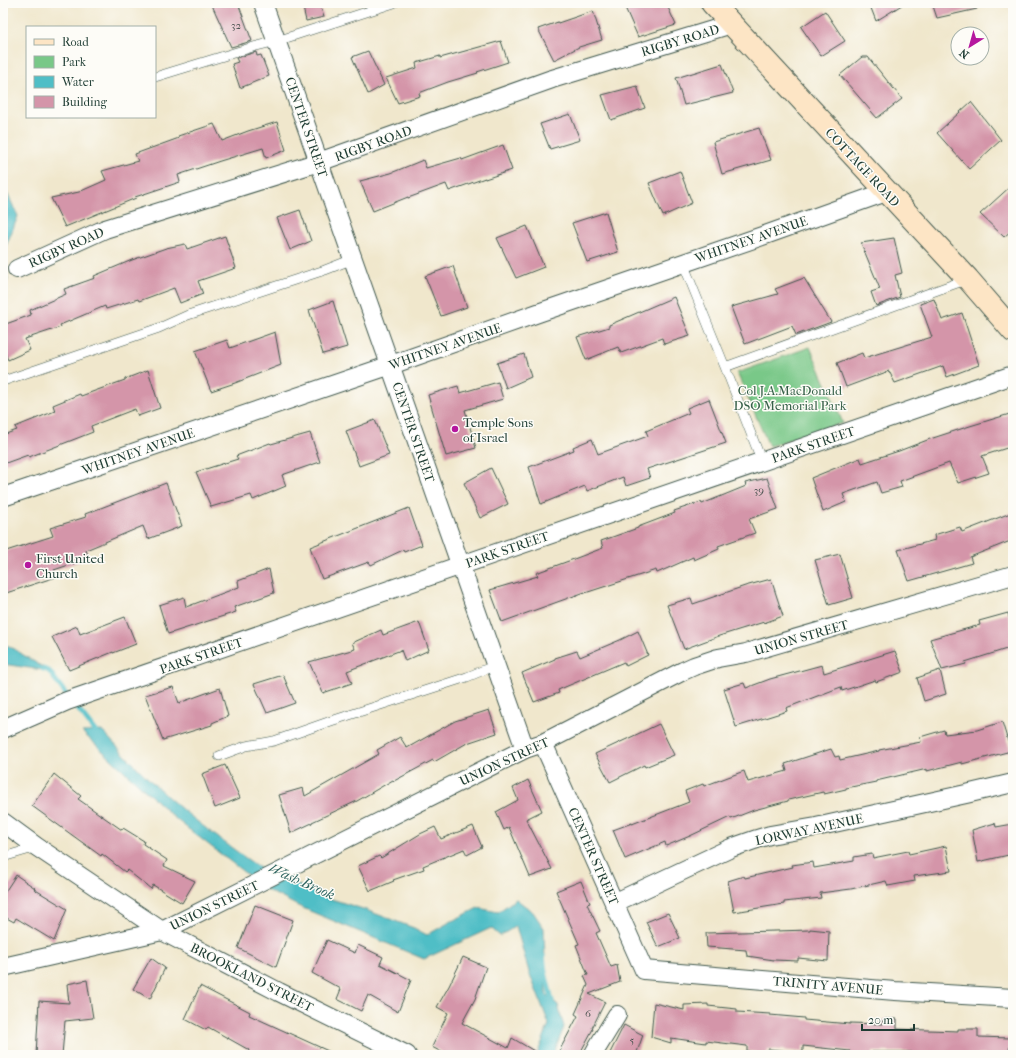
<svg xmlns="http://www.w3.org/2000/svg" width="1016" height="1058" viewBox="0 0 1016 1058" font-family="'IM FELL French Canon',serif">
	<style>
		.green { fill: #79c888; stroke: #4c825e }
		.water { fill: #50bec6; stroke: #387e7d }
		.lines { fill: none; stroke-linecap: round; stroke-linejoin: round }
		.stream { stroke: #50bec6; stroke-width: 5 }
		.building { fill: #d495a9 }
		.lane-casing { stroke: #3e564b; stroke-width: 10 }
		.street-casing { stroke: #3e564b; stroke-width: 20 }
		.secondary-casing { stroke: #3e564b; stroke-width: 24 }
		.lane { stroke: #fff; stroke-width: 9 }
		.street { stroke: #fff; stroke-width: 18 }
		.secondary { stroke: #fde5c5; stroke-width: 22 }
		.poi-dot { fill: #b5179e; stroke: #fdfcf7; stroke-width: 1.5 }
		.labels { text-anchor: middle; stroke-width: 3; stroke-linejoin: round; paint-order: stroke }
		.number-label { font-size: 11px; fill: #4c5351 }
		.street-label { font-size: 13px; fill: #1f3d34; stroke: #fdfcf7 }
		.park-label { font-size: 13px; fill: #366049; stroke: #fdfcf7 }
		.poi-label { font-size: 13px; fill: #1f3d34; stroke: #fdfcf7; text-anchor: start }
		.water-label { font-size: 14px; font-style: italic; fill: #2e6460; stroke: #fdfcf7 }
	</style>
	<rect width="100%" height="100%" fill="#fdfcf7"/>
	<filter id="ink" filterUnits="userSpaceOnUse"><feTurbulence type="fractalNoise" baseFrequency=".025" numOctaves="2"/><feDisplacementMap in="SourceGraphic" scale="8" xChannelSelector="R" yChannelSelector="G"/><feConvolveMatrix kernelMatrix="1 2 1 2 8 2 1 2 1" color-interpolation-filters="sRGB"/></filter>
	<filter id="wash" filterUnits="userSpaceOnUse"><feTurbulence type="fractalNoise" baseFrequency=".012" numOctaves="4" result="noise"/><feDisplacementMap in="SourceGraphic" scale="16" xChannelSelector="R" yChannelSelector="G"/><feGaussianBlur stdDeviation="0.9" result="paint"/><feColorMatrix in="noise" values="0 0 0 0 0 0 0 0 0 0 0 0 0 0 0 0 0 1.4 0 .05"/><feComposite in="paint" operator="in"/></filter>
	<g filter="url(#wash)">
		<rect width="100%" height="100%" fill="#f0e7cc"/>
		<!-- green -->
		<path class="green" d="M810 347 843 423 769 446 737 373Z"/>
		<!-- water -->
		<path class="water" d="M3 187 6 191 18 216 4 251 8 280 3 287Z
			M3 645 9 646 49 671 3 664Z
			M102 731C128 758 154 786 183 810 210 832 238 853 267 873L254 880 177 820 82 732Z
			M282 878 325 897 363 909 414 928 427 935 450 922 478 908 498 912 516 899 533 912 544 928 546 994 558 1005 564 1027 553 1055H537L549 1024 529 972 516 926 500 936 491 928 424 959 298 906 265 889Z"/>
		<g class="lines">
			<!-- stream -->
			<path class="stream" d="M43 669 49 671 68 697
				M73 703 99 736
				M543 956 545 972 552 1000 551 1005"/>
		</g>
		<g id="blocks">
			<!-- building -->
			<path class="building" d="M211 3H238L252 41 231 47Z
				M302 3H319L324 17 306 21Z
				M623 3H666L676 25 638 37Z
				M869 3H905L876 21Z
				M932 3H976L977 9 937 18Z
				M593 11 602 40 579 47 554 60 538 29 558 22V23Z
				M825 11 845 41 821 56 801 27Z
				M501 41 508 62 477 72 478 73 448 82 419 93 420 96 398 103 386 78 417 68 416 63 440 56V58Z
				M368 51 384 85 368 94 352 57Z
				M256 52 257 56 261 55 269 76 240 88 232 64 238 62 236 58Z
				M862 57H868L902 99 877 118 840 75Z
				M722 64 733 93 684 105 676 78Z
				M637 86 645 108 611 120 602 95Z
				M971 102 1001 140 969 169 937 133Z
				M570 114 580 140 550 149 540 124Z
				M277 122 286 150 266 158 263 148 220 161 178 175 180 182 135 197 136 198 65 227 51 198 79 192 106 180 102 171 138 161 135 154 179 138 178 136 214 124 222 141 248 131Z
				M759 128 771 160 722 174 713 142Z
				M503 145 512 170 485 179V178L449 191 446 184 408 198V197L373 211 360 181 391 173 423 160 426 168 461 158 462 160Z
				M680 171 692 203 663 216 649 183Z
				M1013 184V229L1004 237 980 214Z
				M300 210 311 241 290 250 277 218Z
				M606 212 618 252 587 262 572 223Z
				M527 226 544 267 516 278 497 238Z
				M225 236 236 268 198 281 203 294 180 303 174 288 139 301 138 299 106 309 105 306 60 325 61 327 25 339 30 350 8 360 3 348V325L31 315 30 310 66 294 64 289 95 278 94 276 132 260 166 248 185 244 187 249Z
				M894 238 902 273 895 275 900 297 876 306 871 292 880 289 861 243Z
				M453 266 467 307 441 316 425 276Z
				M804 278 831 322 796 335 792 326 745 344 731 307 778 294 775 289Z
				M674 297 690 336 664 344 662 338 621 353 618 347 586 360 577 337 609 327V325Z
				M934 299 942 320 962 313 979 365 947 377 943 366 895 383 889 371 846 387 837 363 862 353 864 358 932 337 920 304Z
				M333 301 347 347 323 354 309 310Z
				M275 332 281 365 235 383 211 391 195 351 227 340 230 348Z
				M524 354 531 377 506 388 497 363Z
				M148 370 160 408 138 416 135 409 91 426 93 432 29 457 28 455 3 464V435L17 430 15 427 55 411 53 405 80 394 81 396 125 380V379Z
				M498 382 503 399 465 410 476 448 446 456 428 395 458 386 460 393Z
				M709 399 726 443 647 469 650 478 626 486 623 477 587 491 585 486 541 504 529 467 574 450 573 447 592 439 598 454 648 436 646 431 689 413 687 408Z
				M1013 413V446L982 456 989 473 958 483 949 463 900 481 902 487 881 493 877 482 843 494 846 502 823 512 811 478 860 458 862 463 899 451 930 439 970 426Z
				M375 420 389 455 359 466 346 431Z
				M310 433 320 462 282 475 286 486 253 500 251 495 211 507 196 472 238 459 236 456 270 443 271 444Z
				M491 468 508 504 480 518 464 483Z
				M767 478 778 509 749 519 755 533 718 546 719 549 694 560 693 557 657 573 656 570 585 593V592L502 622 490 590 538 576 536 573 574 559 603 548 601 541 638 528V527L675 513 674 511 701 502 702 504 746 486 745 483Z
				M166 483 182 526 148 539 143 526 86 550 89 558 54 570 56 577 3 594V552L53 536 50 528 86 517 85 514Z
				M409 508 422 545 404 552 403 550 371 565 369 562 322 579 310 547Z
				M1013 512V540L970 557 972 563 909 581 898 550 935 540 934 535 960 527 962 532Z
				M840 554 853 598 829 605 815 560Z
				M269 569 274 593 234 607 236 612 168 634 159 605 184 597 186 607 239 587 238 581Z
				M771 579 783 616 764 623V622L719 636 684 649 667 605 691 598 693 604 745 586Z
				M1008 613 1013 633V647L965 662 966 664 942 670 930 639 980 625 979 621Z
				M125 617 136 644 113 653V652L69 670 52 637 77 626 80 634Z
				M419 622 429 650 405 661 401 650 347 671 352 683 323 693 309 662 355 649 352 643 381 630 383 635Z
				M638 631 648 655 626 666 624 662 558 690 559 693 534 702 522 673 555 659V658L577 651 580 657 620 640Z
				M895 651 903 672 876 682 875 680 842 691 841 687 786 708 787 711 736 727 724 689 744 683 746 688 770 679 822 665 824 673Z
				M940 670 946 694 924 701 917 678Z
				M283 675 295 703 267 713 254 684Z
				M173 687 179 703 220 688 228 716 212 723V725L163 740 145 695Z
				M489 710 497 733 467 743 434 762 433 760 394 781 393 780 357 801 312 822V823L291 833 279 795 303 788 305 796 379 754 377 750 400 737 407 748 455 721Z
				M1002 722 1011 751 962 764V762L927 771V769L876 781V782L846 788V789L824 794 823 792 788 800V801L754 810 731 819 730 817 690 836 666 846 665 842 625 859 613 830 632 823V824L689 802 685 791 703 784 704 786 744 771 748 782 787 771 785 764 831 749 835 757 839 756 840 760 879 751V750L921 742 920 737 944 730 945 734 977 730Z
				M659 724 674 755 645 767 644 765 610 782 595 754Z
				M225 765 240 798 215 808 202 774Z
				M54 774 81 796 78 799 122 830 123 828 144 841 143 844 167 860 164 866 195 881 182 903 153 885 151 889 127 870 125 872 102 854 101 856 32 806Z
				M528 780 542 811 526 819 552 869 530 877 509 827 504 830 496 812 518 800 513 788Z
				M995 823 996 827 1013 824V854L978 862 972 830Z
				M473 826 482 847 467 855 464 849 423 866 424 869 393 880 394 881 370 891 358 866 379 856 381 858 420 834 435 827 441 839Z
				M946 846 951 871 914 876 915 881 888 886 886 881 851 889 820 893 821 898 784 902V904L734 912 728 881 744 876 745 878 793 867 792 865 813 862 814 868 854 861V857L872 854 873 858 908 851 909 854Z
				M16 875 35 888 34 889 67 909 54 941 16 918 14 922 3 916V895Z
				M581 881 590 903 587 904 600 931 596 933 611 967 617 965 620 982 589 994 605 1002 592 1028 593 1029 579 1055H557L578 1016 575 1014 588 985 584 976 588 975 576 945 579 944 556 891Z
				M255 905 293 920 276 967 238 948Z
				M668 913 680 938 658 947 646 922Z
				M810 929 829 931 828 961 798 958V961L774 960 747 956 746 950 707 947 706 933 810 930Z
				M327 940 355 953 358 945 383 957 380 964 411 980 398 1012 368 995 361 1011 337 999 341 989 312 973Z
				M463 957 486 967 475 999 462 1023 508 1048 512 1038 541 1055H447L432 1047 448 1013 437 1007 449 986Z
				M151 958 165 968 150 999 133 989Z
				M87 980 93 1018 65 1021 62 1055H36L39 1001 69 1003 67 984Z
				M200 986 250 1012 249 1015 337 1055H247L249 1050 208 1027 206 1030 185 1019Z
				M654 1003 684 1010V1005L708 1004V1006L737 1009V1012L770 1014V1015L804 1018V1020L850 1024V1023L882 1024 883 1019H897V1029L958 1031V1029H978V1037L1010 1038 1009 1055H912V1052H872V1055H850V1051L803 1046V1052L768 1049 767 1054 747 1051V1046L706 1041V1043L671 1038V1043L651 1037Z
				M624 1025 643 1035 636 1055H609Z"/>
		</g>
	</g>
	<g filter="url(#ink)">
		<use href="#blocks" fill-opacity="0" stroke="#3e564b" stroke-width="1"/>
		<g class="lines">
			<defs>
				<path id="lane" d="M155 77 253 47 277 41 394 3
					M683 263 725 367 762 462
					M725 367 968 279
					M3 381 159 328 188 315 325 270 353 259
					M219 756 246 746 274 741 331 721 467 677 496 665
					M3 857 37 847"/>
				<path id="street" d="M263 3 525 749
					M17 269 105 229 319 162 552 79 732 24
					M3 497 391 365 538 313 768 234 886 192
					M3 729 67 701 1013 375
					M543 743 644 970 895 991 1013 998
					M3 822 37 847 162 931 279 992 407 1055
					M614 903 731 848 757 839 770 835 816 827 966 794 1013 783
					M3 967 162 931 517 753 525 749 543 743 683 671 694 666 718 658 746 653 1013 575
					M593 1055 598 1046 617 1015"/>
				<path id="secondary" d="M712 3 968 279 1013 331"/>
			</defs>
			<!-- lane casing -->
			<use href="#lane" class="lane-casing"/>
			<!-- street casing -->
			<use href="#street" class="street-casing"/>
			<!-- secondary casing -->
			<use href="#secondary" class="secondary-casing"/>
			<!-- lane -->
			<use href="#lane" class="lane"/>
			<!-- street -->
			<use href="#street" class="street"/>
			<!-- secondary -->
			<use href="#secondary" class="secondary"/>
		</g>
	</g>
	<!-- markers -->
	<g class="poi-dot">
		<circle cx="455" cy="429" r="4"/>
		<circle cx="28" cy="565" r="4"/>
	</g>
	<g class="labels">
		<!-- number labels -->
		<g class="number-label">
			<text x="236" y="29">32</text>
			<text x="759" y="494">39</text>
			<text x="588" y="1017">6</text>
			<text x="632" y="1044">5</text>
		</g>
		<!-- street labels -->
		<g class="street-label">
			<text transform="translate(680 40) rotate(-17)" y="5">RIGBY ROAD</text>
			<text transform="translate(307 127) rotate(71)" y="5">CENTER STREET</text>
			<text transform="translate(373 143) rotate(-20)" y="5">RIGBY ROAD</text>
			<text transform="translate(863 167) rotate(47)" y="5">COTTAGE ROAD</text>
			<text transform="translate(751 239) rotate(-19)" y="5">WHITNEY AVENUE</text>
			<text transform="translate(66 247) rotate(-24)" y="5">RIGBY ROAD</text>
			<text transform="translate(445 346) rotate(-19)" y="5">WHITNEY AVENUE</text>
			<text transform="translate(414 432) rotate(71)" y="5">CENTER STREET</text>
			<text transform="translate(813 444) rotate(-19)" y="5">PARK STREET</text>
			<text transform="translate(138 451) rotate(-19)" y="5">WHITNEY AVENUE</text>
			<text transform="translate(507 549) rotate(-19)" y="5">PARK STREET</text>
			<text transform="translate(801 637) rotate(-16)" y="5">UNION STREET</text>
			<text transform="translate(201 655) rotate(-19)" y="5">PARK STREET</text>
			<text transform="translate(504 761) rotate(-25)" y="5">UNION STREET</text>
			<text transform="translate(809 829) rotate(-12)" y="5">LORWAY AVENUE</text>
			<text transform="translate(594 856) rotate(66)" y="5">CENTER STREET</text>
			<text transform="translate(214 905) rotate(-26)" y="5">UNION STREET</text>
			<text transform="translate(252 977) rotate(27)" y="5">BROOKLAND STREET</text>
			<text transform="translate(828 985) rotate(5)" y="5">TRINITY AVENUE</text>
		</g>
		<!-- park labels -->
		<g class="park-label">
			<text x="790" y="395">Col J.A.MacDonald<tspan x="790" dy="15">DSO Memorial Park</tspan></text>
		</g>
		<!-- poi labels -->
		<g class="poi-label">
			<text x="463" y="427">Temple Sons<tspan x="463" dy="15">of Israel</tspan></text>
			<text x="36" y="563">First United<tspan x="36" dy="15">Church</tspan></text>
		</g>
		<!-- water labels -->
		<g class="water-label">
			<text transform="translate(302 881) rotate(24)" y="5">Wash Brook</text>
		</g>
	</g>
	<!-- margin -->
	<rect width="1016" height="1058" fill="none" stroke="#fdfcf7" stroke-width="16"/>
	<!-- legend -->
	<rect x="26" y="26" width="130" height="92" fill="#fdfcf7" stroke="#a4b0a9"/>
	<rect x="34" y="39" width="20" height="6" fill="#fde5c5" stroke="#a4b0a9"/>
	<text x="62" y="46" font-size="12" fill="#1f3d34">Road</text>
	<rect x="34" y="56" width="20" height="12" fill="#79c888" stroke="#a4b0a9"/>
	<text x="62" y="66" font-size="12" fill="#1f3d34">Park</text>
	<rect x="34" y="76" width="20" height="12" fill="#50bec6" stroke="#a4b0a9"/>
	<text x="62" y="86" font-size="12" fill="#1f3d34">Water</text>
	<rect x="34" y="96" width="20" height="12" fill="#d495a9" stroke="#a4b0a9"/>
	<text x="62" y="106" font-size="12" fill="#1f3d34">Building</text>
	<!-- north arrow -->
	<g transform="translate(970 46) rotate(217)"><circle r="19" fill="#fdfcf7" stroke="#a4b0a9"/>
	<path d="M0-3L7 15L0 10L-7 15Z" fill="#b5179e"/>
	<text y="-6" font-size="11" font-weight="bold" text-anchor="middle" fill="#1f3d34">N</text>
	</g>
	<!-- scale -->
	<path d="M862 1024v6h52v-6" fill="none" stroke="#1f3d34" stroke-width="2"/>
	<text x="868" y="1024" font-size="12" fill="#1f3d34" stroke="#fdfcf7" stroke-width="3" paint-order="stroke">20 m</text>
</svg>
